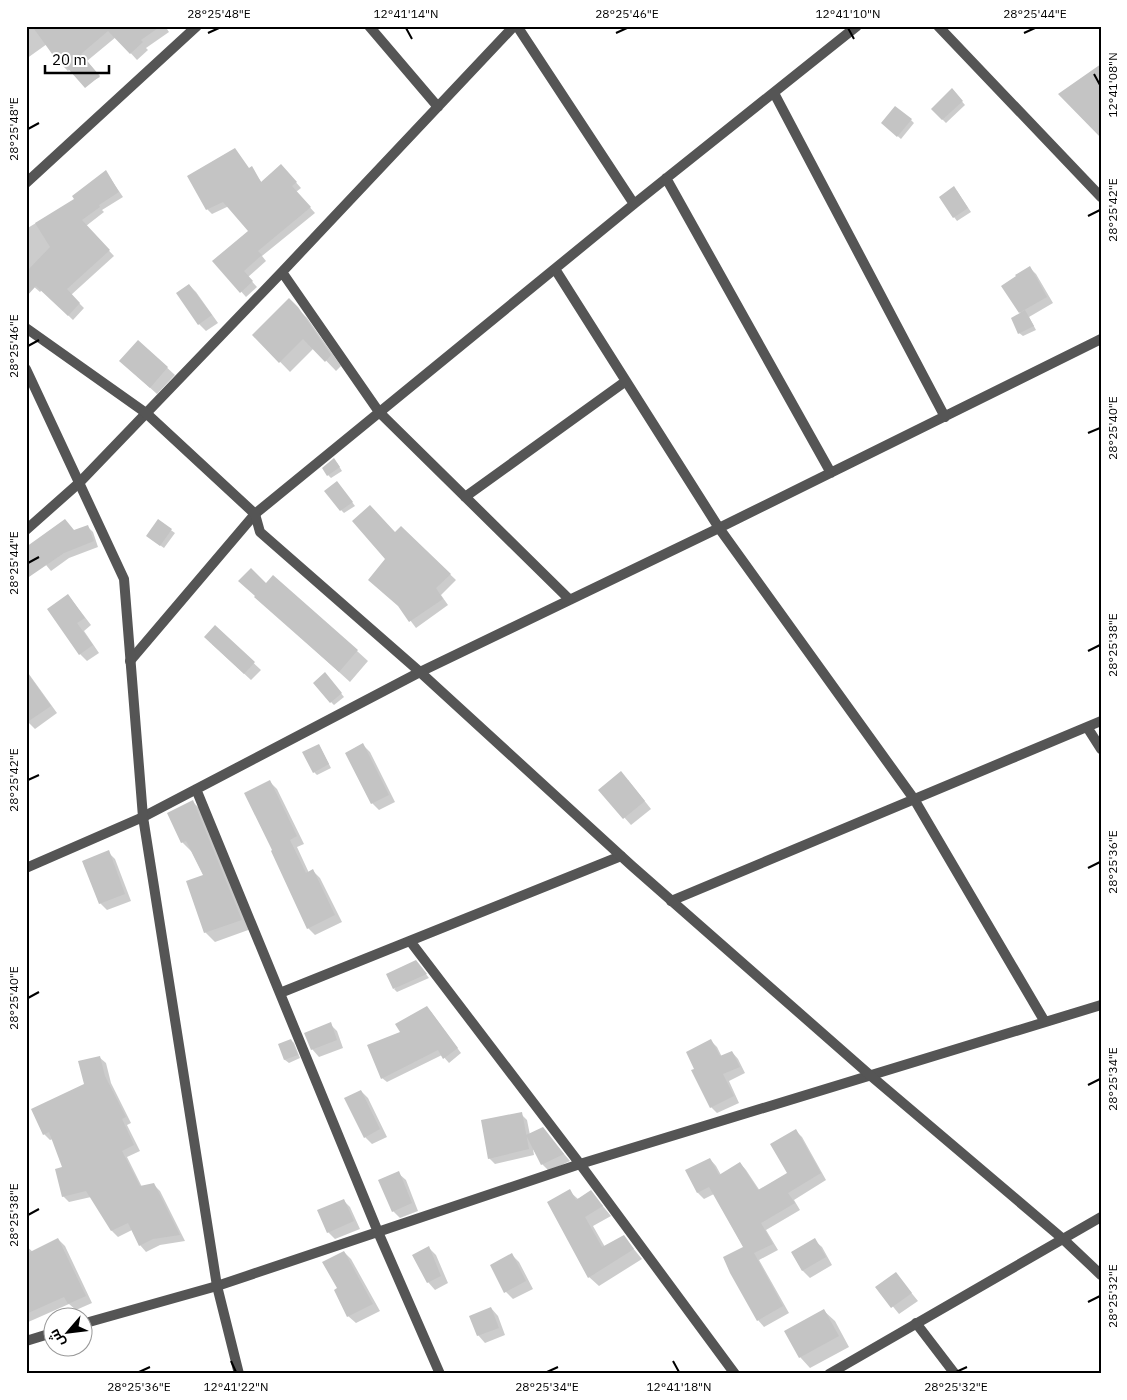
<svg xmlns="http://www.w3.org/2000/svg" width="1127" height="1400" viewBox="0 0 1127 1400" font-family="'IBM Plex Sans',Cairo,sans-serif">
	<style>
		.shadow { fill: #0003 }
		.building { fill: #c4c4c4 }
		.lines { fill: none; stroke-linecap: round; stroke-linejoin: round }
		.minor { stroke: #555; stroke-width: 10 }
		.tertiary { stroke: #555; stroke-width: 10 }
		.ticks { fill: none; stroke: #000; stroke-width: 2 }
		.neatline { fill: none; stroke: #000; stroke-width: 2 }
		.ticks-label { font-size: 12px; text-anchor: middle; fill: #000 }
	</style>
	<rect width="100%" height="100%" fill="#fff"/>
	<!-- shadow -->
	<path class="shadow" d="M26 26H165L169 32 146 48 148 50 137 60 116 37 87 61 100 77 85 85 70 69 68 71 61 64 47 44 26 59Z
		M952 90 965 105 946 123 932 109Z
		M911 120 914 123 901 139 886 126Z
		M251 168 262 183 286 171 301 188 296 192 315 213 262 256 266 261 248 277 257 287 246 297 214 261 249 231 229 206 212 214 207 209Z
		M106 172 123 197 102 210 104 212 86 226 114 256 71 295 84 308 73 320 42 290 40 292 26 280V229L76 199Z
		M957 191 971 212 957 221 954 217Z
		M1030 268 1036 274 1053 303 1029 317 1036 330 1023 336 1019 333 1021 314 1020 312Z
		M189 285 196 292 218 323 206 331 199 324Z
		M289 300 307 318 341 366 336 371 314 348 290 372 254 335Z
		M138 341 175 375 157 394 128 368Z
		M337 463 342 471 331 478 328 475Z
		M340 486 355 506 344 513 341 510Z
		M158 521 175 533 164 548 151 539Z
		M87 526 93 532 98 547 69 558 51 571 46 565 75 531Z
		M401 528 456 580 441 595 448 605 416 628 401 608 387 559 395 533Z
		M266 585 357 651 368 661 350 682 256 597Z
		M68 595 91 625 84 631 99 653 87 661 80 654Z
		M215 627 261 670 251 680 212 644Z
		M26 670 57 713 35 729 26 720Z
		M328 677 344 697 334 705 331 702Z
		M319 745 331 768 317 775 314 772Z
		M363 745 370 752 395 802 379 810 372 803Z
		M628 780 651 809 631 825 600 790Z
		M270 782 277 789 304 844 297 847 309 873 313 871 320 878 342 922 315 935 308 928Z
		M193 802 202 811 251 929 215 942 205 932 204 876 192 852 182 842Z
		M108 852 115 859 131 901 107 910 100 903Z
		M419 965 429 978 397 992 394 989Z
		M431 1012 461 1053 449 1063 442 1055 387 1082 382 1078 402 1033Z
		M330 1024 337 1031 343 1048 319 1057 312 1049Z
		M291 1040 294 1043 300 1058 289 1063 285 1060 279 1045Z
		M711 1041 717 1047 722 1057 732 1052 738 1059 745 1073 729 1081 739 1103 717 1113 711 1107Z
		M99 1057 106 1063 111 1083 131 1123 127 1125 140 1151 127 1157 142 1187 153 1184 160 1191 185 1241 160 1245 146 1252 140 1245 132 1230 118 1237 112 1231 91 1197 69 1202 63 1196 64 1168 53 1139 50 1140 44 1134 86 1085Z
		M361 1091 368 1098 387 1137 372 1144 365 1137Z
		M521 1114 527 1120 530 1135 543 1129 570 1161 549 1171 542 1164 533 1149 534 1155 495 1164 489 1158Z
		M796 1131 802 1137 826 1180 794 1200 800 1210 766 1230 778 1250 759 1260 789 1313 764 1327 758 1320 731 1272 744 1248 714 1194 704 1199 698 1193 687 1170 710 1159 716 1166 721 1175 740 1163 746 1170 760 1191 788 1174Z
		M398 1173 406 1180 418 1211 400 1218 393 1211Z
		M569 1191 578 1199 591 1192 611 1216 593 1226 605 1247 623 1236 642 1259 599 1286 589 1277Z
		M343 1200 350 1207 360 1229 335 1239 328 1232Z
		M58 1239 65 1246 92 1303 76 1310 69 1304 26 1323V1246L33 1252Z
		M814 1240 822 1247 832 1265 810 1278 803 1271 792 1253Z
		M429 1248 436 1255 448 1283 435 1290 428 1282Z
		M344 1252 351 1259 380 1311 356 1323 348 1316 338 1289Z
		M512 1255 519 1262 533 1289 513 1299 506 1292Z
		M896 1274 918 1301 899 1314 877 1287Z
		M491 1308 498 1316 505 1335 485 1343 478 1335Z
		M824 1311 835 1321 849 1347 810 1368 800 1357Z"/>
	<!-- building -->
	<path class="building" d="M32 26H161L141 40 143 42 130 54 108 31 81 54 100 76 85 88 63 63 60 65Z
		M1101 64V138L1058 94Z
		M952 88 963 101 942 120 931 109Z
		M895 106 912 119 897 137 881 123Z
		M235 148 249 168 252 166 261 182 281 164 297 182 292 186 311 207 258 251 262 255 244 271 253 281 240 293 212 261 248 231 223 202 206 210 187 176Z
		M106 170 119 192 99 205 100 207 82 220 110 250 67 289 80 303 68 316 36 286 26 297V272L50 247 35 223 74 199 72 196Z
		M954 186 968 208 953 218 939 197Z
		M1030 266 1047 297 1019 313 1001 286 1016 276 1015 275Z
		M189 284 212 315 198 325 176 293Z
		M289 298 298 307 331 355 325 362 303 339 279 363 252 335Z
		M1025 310 1034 326 1018 334 1011 318Z
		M138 340 168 367 150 388 119 361Z
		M334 458 340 467 327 476 322 468Z
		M337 481 353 502 340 511 324 491Z
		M370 505 395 532 401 526 451 574 436 588 443 599 409 622 398 606 368 580 385 559 352 521Z
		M65 519 74 530 88 525 94 541 64 553 26 579V547Z
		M158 519 172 529 160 546 146 536Z
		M251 568 266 583 273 575 358 650 339 672 254 597 255 596 238 581Z
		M68 594 85 618 77 623 93 645 79 655 47 609Z
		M215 625 255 662 244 674 204 637Z
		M26 671 51 706 26 723Z
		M325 672 342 693 330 703 313 683Z
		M363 743 389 795 371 804 345 753Z
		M319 744 329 764 313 773 302 752Z
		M621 771 645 801 623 819 598 790Z
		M270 780 297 836 290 840 306 873 313 869 335 915 307 929 271 851 272 850 244 793Z
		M193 800 242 920 204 933 186 881 203 875 186 841 181 843 167 813Z
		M109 850 125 894 99 904 82 861Z
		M416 960 427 974 393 989 386 974Z
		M427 1006 458 1048 443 1059 438 1050 381 1079 367 1045 400 1032 395 1024Z
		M331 1022 337 1040 311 1050 304 1033Z
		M291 1039 298 1055 284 1060 278 1044Z
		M711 1039 720 1056 732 1051 740 1067 723 1074 734 1096 710 1108 691 1070 694 1069 686 1052Z
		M100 1056 105 1076 126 1117 122 1119 134 1145 122 1151 140 1186 154 1183 180 1235 153 1239 139 1246 128 1223 111 1231 86 1191 62 1197 55 1169 62 1167 49 1132 43 1135 31 1109 84 1084 78 1061Z
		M361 1090 380 1129 364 1138 344 1098Z
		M522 1112 529 1149 488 1159 481 1120Z
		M543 1127 564 1154 541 1165 526 1135Z
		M796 1129 821 1173 788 1193 795 1203 761 1223 773 1244 754 1253 783 1306 757 1321 730 1273 723 1257 743 1247 709 1187 697 1193 685 1170 710 1158 719 1175 740 1162 758 1190 787 1173 770 1144Z
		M399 1171 412 1203 392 1212 378 1180Z
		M570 1189 576 1200 591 1190 603 1206 585 1217 602 1247 624 1235 634 1249 588 1278 547 1202Z
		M344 1199 354 1221 327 1233 317 1210Z
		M58 1238 86 1296 68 1304 64 1297 26 1314V1254Z
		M815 1238 826 1257 802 1271 791 1252Z
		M429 1246 441 1276 427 1283 412 1255Z
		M344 1251 373 1304 347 1317 334 1290 337 1288 322 1262Z
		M512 1253 526 1281 504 1293 490 1265Z
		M896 1272 912 1293 891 1308 875 1287Z
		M491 1307 499 1328 477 1336 469 1316Z
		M824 1309 839 1336 799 1358 784 1331Z"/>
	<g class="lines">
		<!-- minor -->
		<path class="minor" d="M369 26 438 107
			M517 26 634 204
			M774 93 945 417
			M666 178 831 473
			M26 183 197 26
			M555 269 719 528 914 799 1045 1022
			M282 272 379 412 570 600
			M465 497 626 381
			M26 530 79 483 282 272 514 26
			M130 661 255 514 634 204 857 26
			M1087 727 1101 749
			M196 789 378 1232 440 1374
			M26 868 143 817 420 672 719 528 1101 339
			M671 901 1101 721
			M410 941 580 1164 735 1374
			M280 993 621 856
			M916 1323 955 1374
			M82 1324 217 1286 580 1164 1101 1005
			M26 1341 52 1333"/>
		<!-- tertiary -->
		<path class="tertiary" d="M938 26 1101 197
			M26 328 146 413 255 514 260 532 420 672 632 866 871 1076 1063 1239 1101 1275
			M26 369 124 579 143 817 217 1286 239 1374
			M829 1374 1101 1217"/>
	</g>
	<!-- ticks -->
	<path class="ticks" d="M406 28 412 39M848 28 854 39M208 33 219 28M616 33 627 28M1024 33 1035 28M1094 74 1100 85M28 129 39 123M1088 216 1100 210M28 346 39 340M1088 433 1100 428M28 563 39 557M1088 651 1100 645M28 780 39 775M1088 868 1100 862M28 998 39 992M1088 1085 1100 1079M28 1215 39 1209M1088 1302 1100 1296M231 1361 236 1372M673 1361 679 1372M139 1372 150 1367M547 1372 558 1367M956 1372 967 1367"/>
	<!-- border -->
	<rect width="1127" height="1400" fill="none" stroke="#ffffff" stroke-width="55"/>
	<!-- north arrow -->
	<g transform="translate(68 1332) rotate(242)"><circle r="24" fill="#ffffff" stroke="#999999"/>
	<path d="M0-4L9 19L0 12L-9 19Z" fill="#000000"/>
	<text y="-8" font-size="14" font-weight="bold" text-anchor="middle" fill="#000000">ش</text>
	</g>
	<!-- scale -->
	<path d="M45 65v8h64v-8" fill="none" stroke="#000000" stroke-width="2.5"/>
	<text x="52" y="65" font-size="15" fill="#000000" stroke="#ffffff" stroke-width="4" paint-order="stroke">20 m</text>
	<rect x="28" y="28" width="1072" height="1344" class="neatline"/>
	<g class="ticks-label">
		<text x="219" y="18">28°25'48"E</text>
		<text x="406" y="18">12°41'14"N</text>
		<text x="627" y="18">28°25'46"E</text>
		<text x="848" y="18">12°41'10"N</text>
		<text x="1035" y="18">28°25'44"E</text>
		<text transform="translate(1113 85) rotate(-90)" y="4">12°41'08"N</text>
		<text transform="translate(14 129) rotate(-90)" y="4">28°25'48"E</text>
		<text transform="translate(1113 210) rotate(-90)" y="4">28°25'42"E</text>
		<text transform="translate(14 346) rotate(-90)" y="4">28°25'46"E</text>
		<text transform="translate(1113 428) rotate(-90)" y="4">28°25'40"E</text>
		<text transform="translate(14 563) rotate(-90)" y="4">28°25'44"E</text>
		<text transform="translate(1113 645) rotate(-90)" y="4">28°25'38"E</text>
		<text transform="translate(14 780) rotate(-90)" y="4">28°25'42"E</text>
		<text transform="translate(1113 862) rotate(-90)" y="4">28°25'36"E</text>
		<text transform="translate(14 998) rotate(-90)" y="4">28°25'40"E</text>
		<text transform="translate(1113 1079) rotate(-90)" y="4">28°25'34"E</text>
		<text transform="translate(14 1215) rotate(-90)" y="4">28°25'38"E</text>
		<text transform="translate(1113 1296) rotate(-90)" y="4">28°25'32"E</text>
		<text x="139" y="1391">28°25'36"E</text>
		<text x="236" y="1391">12°41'22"N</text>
		<text x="547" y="1391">28°25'34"E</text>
		<text x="679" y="1391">12°41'18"N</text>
		<text x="956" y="1391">28°25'32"E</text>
	</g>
</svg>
